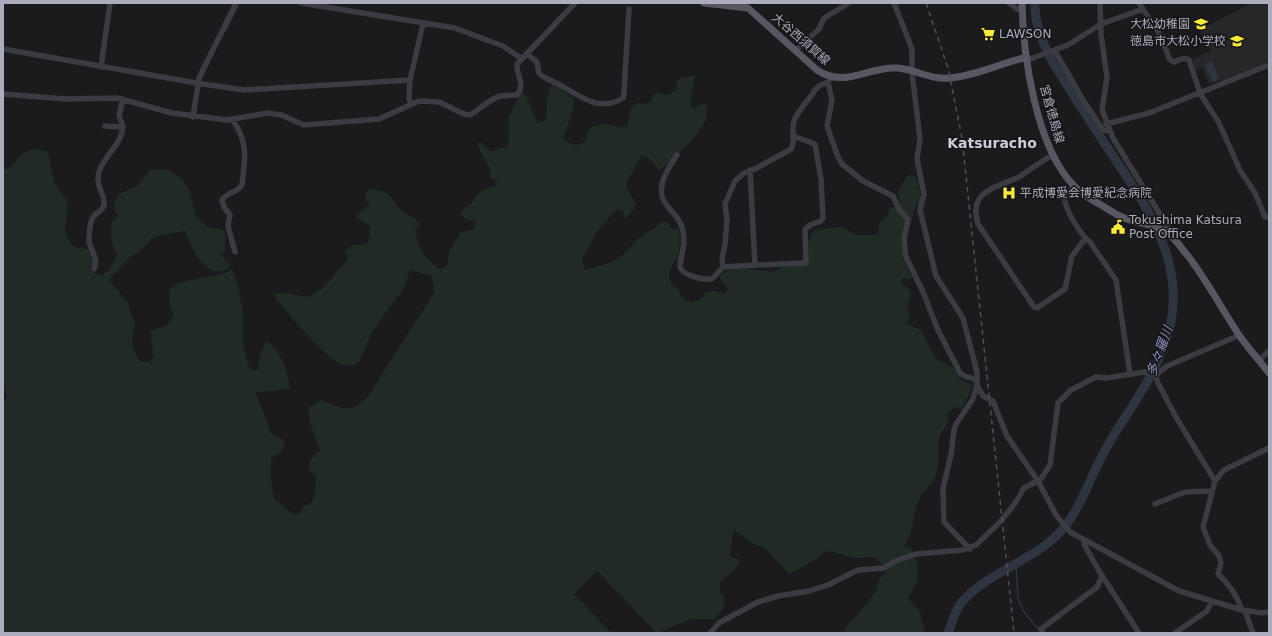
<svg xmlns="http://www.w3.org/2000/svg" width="1272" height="636" viewBox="0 0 1272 636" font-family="'DejaVu Sans','Noto Sans JP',sans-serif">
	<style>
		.built { fill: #272629 }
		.green { fill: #212b25 }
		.water { fill: #2f3441 }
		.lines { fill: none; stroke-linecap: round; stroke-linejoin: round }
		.stream { stroke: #2f3441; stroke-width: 1.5 }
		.river { stroke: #2f3441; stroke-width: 9 }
		.minor { stroke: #3b3b42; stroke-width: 5.5 }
		.major { stroke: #575761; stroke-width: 7 }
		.rail { stroke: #4e4e57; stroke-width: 1.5; stroke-dasharray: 5 4; stroke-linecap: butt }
		.labels { text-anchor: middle; stroke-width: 3; stroke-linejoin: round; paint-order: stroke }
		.poi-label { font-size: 12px; fill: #acadbc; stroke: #161517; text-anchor: start }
		.street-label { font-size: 12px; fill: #acadbc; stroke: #161517 }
		.water-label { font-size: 13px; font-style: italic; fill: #8390b8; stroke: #161517 }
		.quarter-label { font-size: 14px; font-weight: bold; fill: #cdcdd8; stroke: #161517 }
	</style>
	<rect width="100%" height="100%" fill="#1b1a1c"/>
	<!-- built -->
	<path class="built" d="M1251 3H1269V62L1223 82 1221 80 1209 84 1203 68 1194 72 1191 60 1211 51 1199 30Z"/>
	<!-- green -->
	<path class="green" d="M691 76H695L690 105 694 110 699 105 705 104C718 124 672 158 660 171L649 159 642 155 629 178 626 187 636 204 634 209 625 219 623 211 617 209 598 230 582 259 585 270C597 266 609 265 620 257 627 252 633 243 639 238 649 229 652 234 661 221L669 222V227L673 229 679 228 680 244 678 257C671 264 665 276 673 285 676 289 674 285 678 289 680 291 680 295 682 297 689 305 702 302 705 293L713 291 726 293 728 288 719 278C731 261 757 271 774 272L782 266 807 261C811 248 804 242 815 230L840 227 857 235H878C881 224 874 223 888 216V213L891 207H896L900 204 898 192 907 176 912 175 917 178 920 192 919 203H917C915 208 914 214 912 219 905 233 898 239 905 255L903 260 912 278 907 279 903 278 900 281 911 292 910 300 907 305 910 319 905 323 921 330 935 358 953 368 960 375 959 379 973 386 961 410 955 406 947 414 949 422C929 445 944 456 935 477 932 486 921 491 918 502 912 519 914 531 904 546L911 548C921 571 920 578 908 599 913 604 920 609 921 616 922 621 922 624 925 629L921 633H844L845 629 868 602 876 591 879 580 887 570 876 557 854 558 833 552 825 551 815 560 789 574 764 547 753 544 733 529 730 556 741 560 734 570 720 582V592L725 599 723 609 714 619H691L657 633 597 571 574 594 611 633H3V404L7 396 5 386H3V170L13 166 22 153 34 149 47 151C52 162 51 174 56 185 59 191 64 196 68 201L65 232 72 246 90 250 94 261 91 271 101 276 109 270 117 255C111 244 110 234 112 221L119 216 115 212 114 203 119 194 137 186 150 170 166 169 181 178 189 189 196 217 207 227 225 230V251L220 254 230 265 226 270C203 278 192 248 185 231L161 235 151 239 143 249 130 257 109 280 128 303 132 317 136 323C130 337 131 347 140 361L149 362 154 357 150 331 166 326 174 316 169 304 170 290 177 283 226 273 232 269 238 287 243 314V345L250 370 257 371 261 351 266 341C280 348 289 374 290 389L256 392 271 434 282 439 285 445 280 453 271 458V479L274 498 294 515 300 513 304 505H310L315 495 316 476 309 471V461L320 450 311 426 308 408 321 400C343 409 350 414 368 396L434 293 432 276 410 270 405 286 372 332 359 362C356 364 351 366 348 366 331 366 284 309 273 294L285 293 309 297 322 289 348 259 345 251 353 245H366L370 236V226L355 217 369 206 365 196 368 189C376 190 386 190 391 197 396 202 397 208 403 212 409 216 415 218 421 224L415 230C419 250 424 258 440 269L447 266 449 251 461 232 475 229V221L465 219 460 213C463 209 469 206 472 203 480 191 481 189 496 186L497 181 490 177V169L477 145 480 142 491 152 501 148H507L509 140 508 117C514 109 516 100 523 92L527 97 537 123 545 121C548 108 545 95 552 84L573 97C575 110 568 125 563 137L567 142 576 145 585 142 589 129C600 123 607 123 619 128L627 125 631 108 637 103 646 104 651 102 652 97 656 93 669 95 677 89 676 83 680 78Z"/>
	<!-- water -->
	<path class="water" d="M1212 61 1219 79 1212 82 1205 64Z"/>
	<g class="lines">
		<!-- stream -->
		<path class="stream" d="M225 32 239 3
			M1016 564 1018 599 1024 612 1039 630"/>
		<!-- river -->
		<path class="river" d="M948 633C952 623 955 610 962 602 989 571 1032 562 1060 532 1075 516 1082 498 1091 479 1098 463 1106 448 1115 433 1136 400 1159 369 1169 330 1187 262 1146 206 1111 153 1091 123 1072 93 1053 63 1044 46 1034 23 1035 3"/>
		<!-- minor -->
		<path class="minor" d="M301 3 455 28 503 46 522 59
			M894 3 912 49V72L920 139 917 159 924 194 920 210 936 276 963 318 977 372V385L983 396 993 401 1007 436 1038 481 1056 515 1070 532 1179 591 1242 610 1262 613 1269 612
			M1009 3 1017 9H1022
			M1100 3 1101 35 1107 77 1102 110 1113 138 1169 229 1170 235
			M1139 3 1159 33 1170 60 1174 62 1184 58 1189 60 1200 93 1219 123 1240 170 1255 193 1265 217 1269 216
			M3 49 202 84 245 90 410 80 423 24
			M795 51 819 29 824 18 849 3
			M1055 51 1083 100 1103 130 1110 131
			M527 54 537 62 539 73 542 76C550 80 559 84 567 89 585 100 602 111 623 98L624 92 629 9
			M1027 57 1030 59 1068 45 1101 24 1143 9
			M101 67 110 3
			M830 79 828 82 832 100 827 126 838 157 842 164 863 181 893 196 899 209 908 220 904 239 906 257 923 292 938 330 960 373 965 376 977 380
			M410 80 409 99 411 104
			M3 94 66 99 117 98 172 113 227 120 268 113 281 115 304 125 379 119 419 101 439 102 464 114 470 115 493 99 500 96 517 95C526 83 516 76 517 64L575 3
			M193 117 199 78 236 3
			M232 119C249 143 245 158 242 185 237 193 227 192 222 200L224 207 230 215 228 226 235 252
			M1106 124 1149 113 1269 65
			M105 126 123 127 119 115 123 99
			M677 155C668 168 654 189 666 204 671 212 679 217 682 227 687 245 681 251 680 267 683 276 703 280 712 279L723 267 722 259 725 244 727 220 725 204 735 181 744 173 755 169 791 149C796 141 791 130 794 121 798 110 809 100 815 90L819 86 828 82
			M1053 155C1041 161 1030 170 1019 177 997 188 968 189 978 224L1034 307 1037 308 1065 289 1072 256 1085 239
			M750 170 755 265 806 263 805 229 810 225 821 221 823 218 821 179 815 144 793 136
			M1074 186 1065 197C1063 207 1082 237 1090 242L1116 280 1130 374
			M723 267 755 265
			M94 269C99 257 90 251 89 240 89 234 90 220 94 216 97 212 103 211 104 205 105 193 95 187 99 172 104 155 121 146 123 127
			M1259 360 1269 351
			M1156 375 1157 381 1177 419 1215 481
			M1155 504 1185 492 1212 491
			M1084 540V544L1099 571 1139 633
			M970 549 944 522 943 488 951 455 954 430 956 424 973 399 977 385
			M1242 610C1237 595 1230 585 1218 574L1221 563 1219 556 1210 545 1203 527 1215 481 1224 470 1269 448
			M1245 611 1253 633
			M710 633 719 623 758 602 778 596 809 591 828 585 858 570 884 568 895 561 916 554 963 550 976 545 1001 521 1016 502 1024 488 1041 479 1050 465 1058 403 1071 390 1096 377 1107 378 1144 372 1156 375 1167 366 1240 335
			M1043 633 1041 629 1097 587 1102 576
			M1175 633 1207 611 1212 601"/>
		<!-- major -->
		<path class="major" d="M704 3 748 8 817 70C846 89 868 66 897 68 915 69 930 80 950 78 975 76 1002 63 1027 57
			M1022 3C1023 56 1036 147 1074 186 1082 194 1092 200 1101 205 1108 209 1115 214 1122 217 1138 224 1157 224 1170 235 1177 241 1182 249 1188 256 1207 281 1222 309 1239 335 1248 348 1259 360 1269 373"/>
		<!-- rail -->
		<path class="rail" d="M926 3 948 68 962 138 1014 633"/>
	</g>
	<!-- icons -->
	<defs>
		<symbol id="school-bare" viewBox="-9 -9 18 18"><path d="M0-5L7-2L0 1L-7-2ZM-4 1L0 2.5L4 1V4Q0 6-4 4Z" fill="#f8ec36" stroke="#161517" stroke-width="2.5" paint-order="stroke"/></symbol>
		<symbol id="supermarket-bare" viewBox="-9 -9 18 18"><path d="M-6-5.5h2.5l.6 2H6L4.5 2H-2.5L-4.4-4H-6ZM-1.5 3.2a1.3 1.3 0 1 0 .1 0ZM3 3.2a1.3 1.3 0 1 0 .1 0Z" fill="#f8ec36" stroke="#161517" stroke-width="2.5" paint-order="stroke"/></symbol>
		<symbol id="hospital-bare" viewBox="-9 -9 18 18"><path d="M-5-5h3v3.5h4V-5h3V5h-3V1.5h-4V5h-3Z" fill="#f8ec36" stroke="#161517" stroke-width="2.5" paint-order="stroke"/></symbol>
		<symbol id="civic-bare" viewBox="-9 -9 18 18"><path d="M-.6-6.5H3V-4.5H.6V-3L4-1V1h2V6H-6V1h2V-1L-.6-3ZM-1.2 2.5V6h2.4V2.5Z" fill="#f8ec36" stroke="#161517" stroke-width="2.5" paint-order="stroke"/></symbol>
	</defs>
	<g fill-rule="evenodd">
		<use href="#school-bare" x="1191" y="14" width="20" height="20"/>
		<use href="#supermarket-bare" x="978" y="24" width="20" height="20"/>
		<use href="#school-bare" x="1227" y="31" width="20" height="20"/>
		<use href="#hospital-bare" x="999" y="183" width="20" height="20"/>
		<use href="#civic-bare" x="1108" y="217" width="20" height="20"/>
	</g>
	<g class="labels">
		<!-- poi labels -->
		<g class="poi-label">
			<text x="1190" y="28" text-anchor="end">大松幼稚園</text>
			<text x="999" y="38">LAWSON</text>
			<text x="1226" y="45" text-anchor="end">徳島市大松小学校</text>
			<text x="1020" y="197">平成博愛会博愛紀念病院</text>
			<text x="1129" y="224">Tokushima Katsura<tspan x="1129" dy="14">Post Office</tspan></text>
		</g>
		<!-- street labels -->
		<g class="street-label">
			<text transform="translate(801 39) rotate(41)" y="4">大谷西須賀線</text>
			<text transform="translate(1052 114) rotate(74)" y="4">宮倉徳島線</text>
		</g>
		<!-- water labels -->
		<g class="water-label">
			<text transform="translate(1159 351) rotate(-70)" y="5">多々羅川</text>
		</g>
		<!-- quarter labels -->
		<g class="quarter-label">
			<text x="992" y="148">Katsuracho</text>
		</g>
	</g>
	<!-- border -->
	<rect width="1272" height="636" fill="none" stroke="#acadbc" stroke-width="8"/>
</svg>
